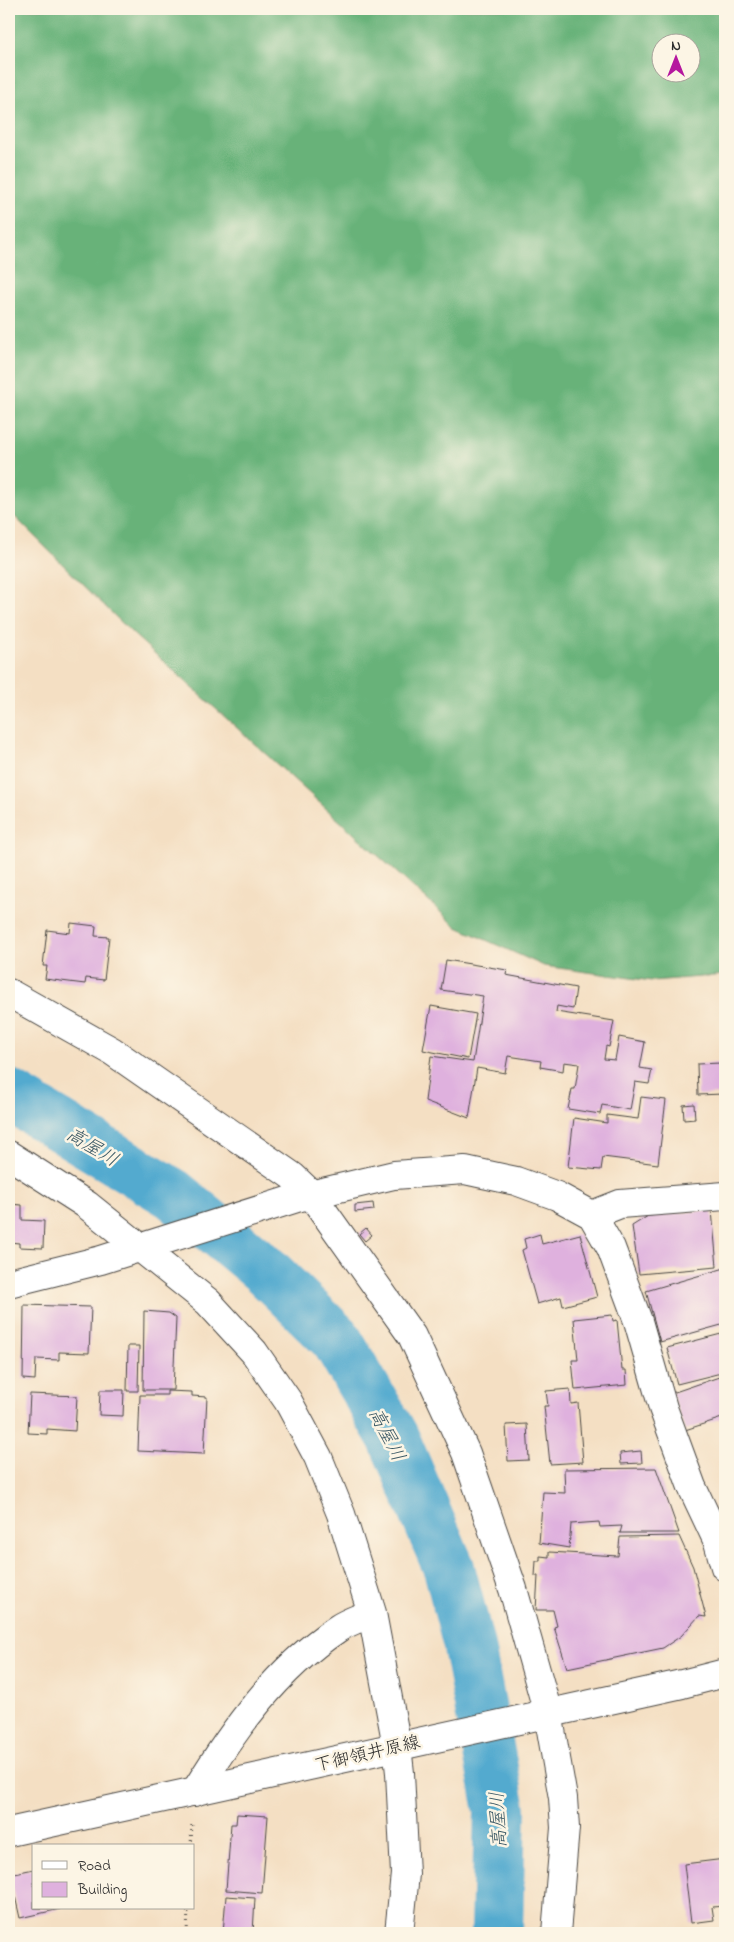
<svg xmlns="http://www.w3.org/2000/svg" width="734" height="1942" viewBox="0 0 734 1942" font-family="'Indie Flower','Klee One',sans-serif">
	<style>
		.forest { fill: #68b279; stroke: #4a6e52; fill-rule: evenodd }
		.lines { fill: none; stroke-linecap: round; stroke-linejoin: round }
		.river { stroke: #53aacf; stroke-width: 52 }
		.building { fill: #dfb1de }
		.minor-casing { stroke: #494642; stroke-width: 30 }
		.secondary-casing { stroke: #494642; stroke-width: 30 }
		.path { stroke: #494642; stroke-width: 3; stroke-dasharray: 1 4; stroke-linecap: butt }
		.minor { stroke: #fff; stroke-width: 28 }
		.secondary { stroke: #fff; stroke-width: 28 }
		.labels { text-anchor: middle; stroke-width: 5; stroke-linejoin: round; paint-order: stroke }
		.street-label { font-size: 18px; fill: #2b2b2b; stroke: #fcf5e5 }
		.water-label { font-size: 19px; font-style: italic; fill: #395764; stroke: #fcf5e5 }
	</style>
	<rect width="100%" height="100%" fill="#fcf5e5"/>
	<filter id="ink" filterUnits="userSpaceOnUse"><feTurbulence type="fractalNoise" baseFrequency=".02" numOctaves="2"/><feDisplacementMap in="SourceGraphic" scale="10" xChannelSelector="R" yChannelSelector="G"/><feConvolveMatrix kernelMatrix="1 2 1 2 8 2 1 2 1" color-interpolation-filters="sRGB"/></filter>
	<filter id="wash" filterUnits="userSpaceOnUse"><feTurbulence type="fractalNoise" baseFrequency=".0096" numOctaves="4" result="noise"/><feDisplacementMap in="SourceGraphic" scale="20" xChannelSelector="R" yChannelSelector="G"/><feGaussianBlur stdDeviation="1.12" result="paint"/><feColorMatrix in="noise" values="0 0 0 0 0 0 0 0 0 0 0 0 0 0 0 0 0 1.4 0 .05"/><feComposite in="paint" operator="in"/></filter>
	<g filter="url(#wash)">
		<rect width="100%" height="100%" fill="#f4dfc3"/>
		<!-- forest -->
		<path class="forest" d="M9 9H725V975L652 981 544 966 457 927 132 633 9 511ZM662 42H692V72H662Z"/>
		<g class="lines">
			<!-- river -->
			<path class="river" d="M9 1095 173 1194 266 1271 336 1339 393 1437 449 1568 468 1642 500 1810 497 1933"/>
		</g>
		<g id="blocks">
			<!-- building -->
			<path class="building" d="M71 923 96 926 95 936 109 937 104 980 86 978 85 984 45 979 47 966H43L47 930 70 933Z
				M446 960 507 970 506 975 576 988 573 1009 557 1006 556 1012 614 1021 609 1047 606 1046 604 1059 615 1060 619 1037 645 1042 640 1068 652 1070 649 1084 635 1082 630 1110 602 1105 600 1114 568 1109 572 1089H575L579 1064 564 1062 563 1071 540 1067 541 1061 508 1056 505 1073 477 1068 469 1118 425 1101 431 1056 473 1062 483 996 441 990Z
				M431 1006 476 1014 468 1059 423 1050Z
				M721 1063 723 1094 698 1095 697 1064Z
				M641 1097 666 1100 658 1164 603 1157 601 1170 568 1167 574 1118 607 1123V1115L638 1119Z
				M694 1104 695 1119 684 1120 683 1105Z
				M373 1203 374 1210 355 1212V1205Z
				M9 1204 22 1205V1220L44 1221 43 1248 19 1247V1243L9 1242Z
				M712 1210 717 1267 639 1274 632 1226 648 1216Z
				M366 1228 372 1235 365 1241 359 1234Z
				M540 1234 542 1244 580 1234 597 1297 563 1306 561 1297 537 1304 522 1250 526 1248 524 1239Z
				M725 1268V1324L660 1342 646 1291Z
				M24 1305 91 1307 89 1353 59 1352V1360L36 1359 35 1380 23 1379Z
				M144 1311 169 1313 176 1318 173 1390H143Z
				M612 1315 613 1321 617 1320 622 1370H626L627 1385 575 1390 572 1360H578L574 1319Z
				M725 1333V1372L677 1384 667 1348Z
				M128 1346H139L138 1391H127Z
				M725 1375V1417L685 1430 672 1393Z
				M570 1389 571 1404 578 1403 583 1462 550 1464 544 1406H548L546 1391Z
				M100 1390H124L123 1416 99 1415Z
				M167 1391 192 1392V1396L207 1397 204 1454 138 1451 140 1395H167Z
				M30 1394 77 1396 75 1431 47 1429V1434L28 1433Z
				M527 1424 529 1460 508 1461 506 1425Z
				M641 1451 642 1463 621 1464 620 1453Z
				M656 1468 679 1533H620L622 1526 600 1527 599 1522 571 1524 569 1548 539 1543 543 1492 565 1493 564 1469Z
				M679 1536 693 1567 706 1617 699 1616 681 1636 663 1648 567 1668 554 1627 557 1626 553 1610H536L538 1576H535L536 1561H540V1556L549 1557V1552L618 1556 620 1537Z
				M237 1814 268 1816 262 1893 226 1890 231 1824H236Z
				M725 1859V1906L712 1907 714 1920 691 1923 684 1864Z
				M34 1869V1908L60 1909 20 1918 10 1874Z
				M226 1896 255 1898 253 1933H223Z"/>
		</g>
	</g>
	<g filter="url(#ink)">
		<use href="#blocks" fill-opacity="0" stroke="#494642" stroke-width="1"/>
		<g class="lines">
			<defs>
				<path id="minor" d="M9 993 112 1051 292 1176 311 1194 412 1336 466 1453 513 1589 548 1713 563 1798 565 1828 556 1933
					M9 1155 87 1205 208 1302 254 1352 288 1401 318 1457 341 1514 372 1613 397 1746 400 1773 405 1874 399 1933
					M592 1215 620 1204 725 1196
					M9 1283 101 1260 297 1198 394 1175 465 1170 516 1181 557 1196 592 1215 611 1248 638 1321 663 1408 692 1487 718 1542 725 1567
					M195 1792C233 1730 276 1670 337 1629 347 1622 360 1618 372 1613"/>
				<path id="secondary" d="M9 1832 682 1684 725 1673"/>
			</defs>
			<!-- minor casing -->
			<use href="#minor" class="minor-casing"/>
			<!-- secondary casing -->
			<use href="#secondary" class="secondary-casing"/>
			<!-- path -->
			<path class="path" d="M191 1846 192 1821
				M187 1933 188 1908"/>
			<!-- minor -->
			<use href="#minor" class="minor"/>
			<!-- secondary -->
			<use href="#secondary" class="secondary"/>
		</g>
	</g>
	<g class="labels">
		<!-- street labels -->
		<g class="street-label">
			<text transform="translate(367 1753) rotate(-13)" y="6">下御領井原線</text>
		</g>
		<!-- water labels -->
		<g class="water-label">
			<text transform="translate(93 1146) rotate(31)" y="7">高屋川</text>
			<text transform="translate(388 1434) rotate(63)" y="7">高屋川</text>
			<text transform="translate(497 1820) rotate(-93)" y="7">高屋川</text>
		</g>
	</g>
	<!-- margin -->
	<rect width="734" height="1942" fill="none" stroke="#fcf5e5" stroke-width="30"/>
	<!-- legend -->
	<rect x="32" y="1844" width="162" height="65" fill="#fcf5e5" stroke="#a8a49b"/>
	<rect x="42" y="1861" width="25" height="8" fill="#ffffff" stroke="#a8a49b"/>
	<text x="78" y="1870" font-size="15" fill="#2b2b2b">Road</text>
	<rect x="42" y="1882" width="25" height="15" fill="#dfb1de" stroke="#a8a49b"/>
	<text x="78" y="1894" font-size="15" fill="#2b2b2b">Building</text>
	<!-- north arrow -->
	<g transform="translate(676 58)"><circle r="24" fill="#fcf5e5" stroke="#a8a49b"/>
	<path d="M0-4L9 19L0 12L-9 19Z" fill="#b5179e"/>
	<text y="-8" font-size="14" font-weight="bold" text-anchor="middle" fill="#2b2b2b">N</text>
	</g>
</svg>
